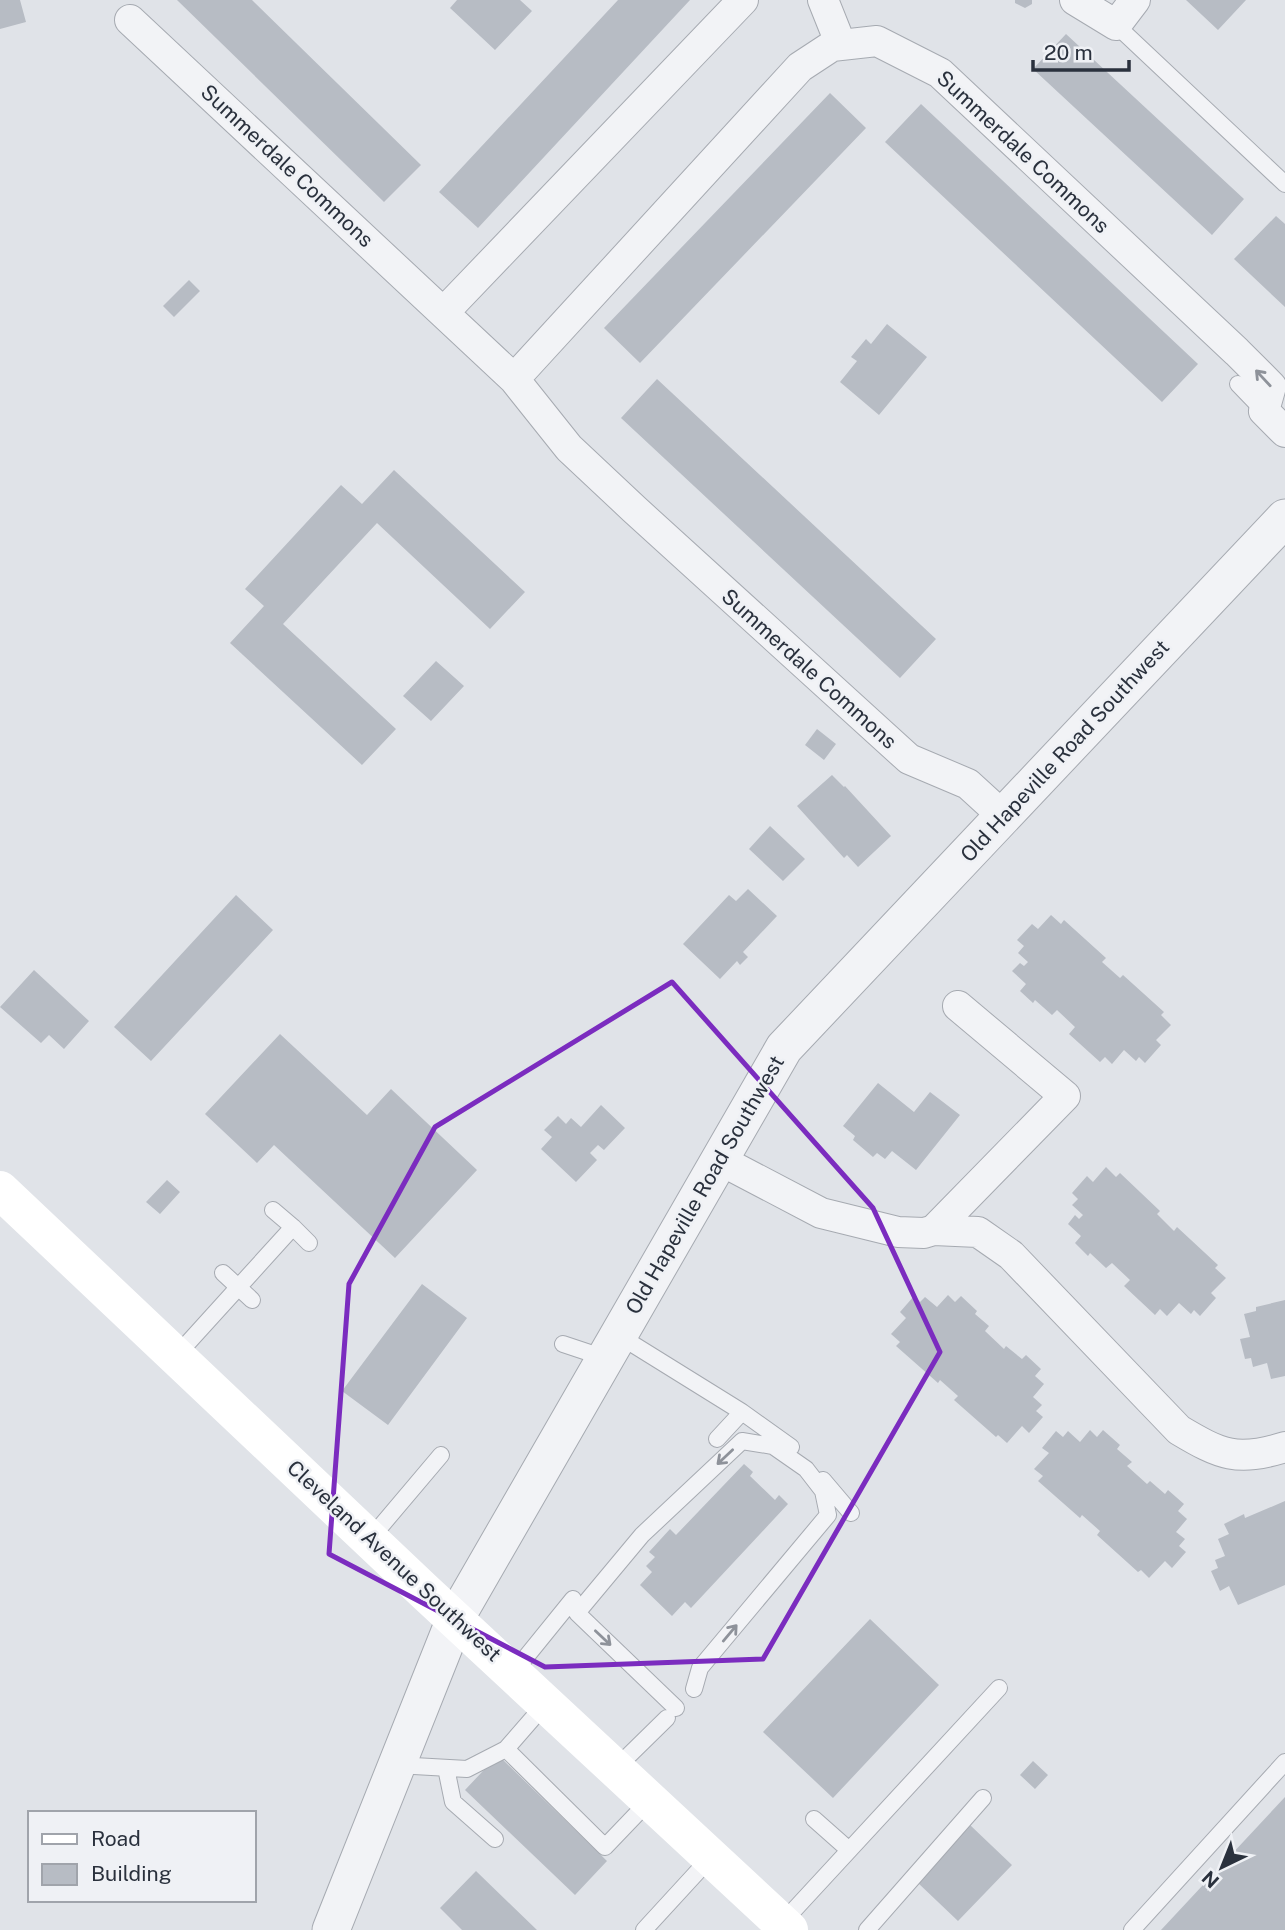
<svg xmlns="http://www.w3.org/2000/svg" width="1285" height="1930" viewBox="0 0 1285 1930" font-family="'Public Sans',sans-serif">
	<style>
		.building { fill: #b7bcc4 }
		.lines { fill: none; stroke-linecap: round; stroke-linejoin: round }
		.service-casing { stroke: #a6aab1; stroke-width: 18 }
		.minor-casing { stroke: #a6aab1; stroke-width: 32 }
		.tertiary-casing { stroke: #a6aab1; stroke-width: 39 }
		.service { stroke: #f2f3f6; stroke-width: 16 }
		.minor { stroke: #f2f3f6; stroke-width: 30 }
		.tertiary { stroke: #f2f3f6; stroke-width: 37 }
		.secondary { stroke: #fff; stroke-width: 38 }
		.oneway { stroke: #8e929a }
		.marked { fill: none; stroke: #7b2cbf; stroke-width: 5; stroke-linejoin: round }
		.labels { text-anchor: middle; stroke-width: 5; stroke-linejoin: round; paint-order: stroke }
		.street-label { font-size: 21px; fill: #2a313d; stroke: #eff1f5 }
	</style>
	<rect width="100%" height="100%" fill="#e0e3e8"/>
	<!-- building -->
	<path class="building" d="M0 0H20L26 22 0 29Z
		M177 0H252L421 165 384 202Z
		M457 0H520L532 11 495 50 450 8Z
		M618 0H690L478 228 439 192Z
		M1015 0H1032V4L1025 8 1015 3Z
		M1186 0H1246L1218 30Z
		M1066 34 1244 199 1212 235 1033 69Z
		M830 93 866 128 640 363 604 328Z
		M921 104 1198 364 1162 402 885 142Z
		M1276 216 1285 224V307L1234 259Z
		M189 280 200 291 174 317 163 306Z
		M887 324 927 357 879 415 840 382 857 361 851 357 866 339 871 344Z
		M657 379 936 639 900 678 621 418Z
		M394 470 525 592 490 629 377 523 283 624 396 729 362 765 230 643 264 606 245 589 341 485 362 504Z
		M436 661 464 686 431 721 403 696Z
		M817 729 836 744 824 760 805 745Z
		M832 775 844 787 845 786 891 836 858 867 847 855 844 858 797 806Z
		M770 826 805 859 783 881 749 849Z
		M748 889 777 916 743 952 748 957 740 965 737 961 720 979 683 944 729 895 736 901Z
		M236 895 273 930 151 1061 114 1027Z
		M1051 915 1061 924 1064 920 1106 958 1102 962 1120 978 1123 975 1164 1012 1161 1015 1171 1025 1156 1040 1161 1045 1145 1063 1139 1057 1136 1061 1124 1050 1112 1064 1105 1057 1100 1062 1069 1034 1075 1027 1057 1010 1052 1015 1035 1000 1033 1003 1020 991 1026 984 1012 971 1020 963 1024 966 1028 962 1018 953 1024 946 1017 940 1032 924 1038 929Z
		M34 970 89 1021 64 1049 49 1035 41 1043 0 1007Z
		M280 1034 367 1115 391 1089 477 1170 395 1258 274 1145 257 1163 205 1114Z
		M878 1083 914 1112 930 1092 960 1115 916 1170 892 1151 885 1159 877 1153 873 1157 853 1140 855 1136 843 1126Z
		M601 1105 625 1128 604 1150 598 1145 590 1153 597 1160 576 1182 541 1149 552 1137 544 1130 558 1116 566 1124 571 1118 581 1127Z
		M1106 1167 1116 1177 1120 1173 1160 1211 1157 1214 1174 1231 1177 1227 1218 1265 1215 1268 1226 1278 1211 1293 1216 1298 1200 1316 1194 1310 1191 1314 1179 1303 1167 1316 1160 1309 1155 1315 1124 1286 1130 1280 1112 1263 1106 1268 1090 1253 1088 1256 1075 1243 1081 1236 1068 1224 1075 1215 1079 1219 1083 1215 1072 1205 1078 1199 1072 1193 1087 1176 1093 1182Z
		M167 1180 180 1192 160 1214 146 1202Z
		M422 1284 467 1318 388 1425 342 1391Z
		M948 1295 955 1302 961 1296 977 1311 975 1314 989 1326 985 1331 1004 1349 1006 1346 1022 1359 1026 1355 1041 1369 1035 1376 1044 1384 1033 1397 1042 1405 1036 1411 1043 1417 1029 1433 1022 1426 1007 1443 998 1435 996 1437 954 1400 958 1396 940 1380 938 1383 896 1346 900 1342 891 1334 906 1318 900 1312 914 1296 920 1302 925 1297 937 1307Z
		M1285 1300V1376L1271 1379 1267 1363 1253 1367 1251 1358 1245 1359 1240 1339 1250 1337 1244 1314 1256 1311V1307Z
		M1090 1430 1097 1437 1103 1430 1120 1445 1117 1449 1132 1462 1127 1466 1147 1484 1150 1481 1165 1494 1168 1490 1184 1504 1178 1511 1187 1519 1176 1532 1185 1539 1179 1546 1186 1552 1172 1568 1165 1561 1149 1578 1141 1570 1138 1572 1097 1535 1100 1531 1082 1515 1080 1518 1038 1481 1043 1476 1034 1469 1049 1453 1042 1448 1056 1431 1063 1437 1068 1431 1080 1442Z
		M744 1464 753 1472 750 1476 775 1500 779 1495 788 1504 691 1608 685 1602 672 1616 640 1585 652 1572 646 1566 655 1557 649 1552 670 1529 676 1535Z
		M1285 1501V1585L1238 1605 1229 1586 1220 1591 1211 1571 1218 1568 1215 1560 1225 1556 1218 1539 1229 1534 1224 1524 1244 1514 1245 1518Z
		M870 1619 939 1685 833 1798 763 1732Z
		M498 1755 607 1861 575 1895 465 1790Z
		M1033 1761 1048 1775 1035 1789 1020 1775Z
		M1285 1797V1930H1161Z
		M970 1825 1012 1865 958 1921 917 1882Z
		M476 1871 537 1930H462L440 1908Z"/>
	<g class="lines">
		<defs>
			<path id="service" d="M1116 25 1285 184
				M1238 384 1264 411
				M273 1210 293 1227
				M223 1273 252 1300
				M618 1335 742 1412 791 1447
				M563 1344 605 1358
				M176 1356 293 1227 309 1243
				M717 1439 742 1412
				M823 1480 851 1513
				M370 1539 441 1455
				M513 1673 573 1599
				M676 1708 577 1613 642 1535 742 1441 773 1446 806 1469 823 1491 828 1515 700 1668 694 1689
				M506 1749 546 1703
				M396 1765 467 1769 506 1749 605 1847 650 1800
				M446 1768 453 1802 495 1839
				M616 1768 667 1718
				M814 1819 849 1850
				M782 1923 999 1688
				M644 1930 711 1857
				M867 1930 983 1798
				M1132 1930 1285 1762"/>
			<path id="minor" d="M823 0 841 45
				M1075 0 1116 25 1135 0
				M130 20 514 379 569 448 634 509 909 759 968 784 1003 816
				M444 312 743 0
				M514 379 800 67 832 46 877 41 940 73 1237 352 1271 386 1264 411 1285 432
				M720 1160 821 1213 898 1232 924 1233 934 1230 1065 1096 958 1006
				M934 1230 978 1232 1011 1255 1179 1430C1221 1455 1237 1462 1285 1447"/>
			<path id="tertiary" d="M331 1930 455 1619 784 1048 1285 518"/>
		</defs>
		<!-- service casing -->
		<use href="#service" class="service-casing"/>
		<!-- minor casing -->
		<use href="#minor" class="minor-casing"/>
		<!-- tertiary casing -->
		<use href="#tertiary" class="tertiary-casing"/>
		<!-- service -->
		<use href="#service" class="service"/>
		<!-- minor -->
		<use href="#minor" class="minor"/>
		<!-- tertiary -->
		<use href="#tertiary" class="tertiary"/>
		<!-- secondary -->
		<path class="secondary" d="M0 1190 424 1591 789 1930"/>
	</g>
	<!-- one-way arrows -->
	<defs><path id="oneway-shaft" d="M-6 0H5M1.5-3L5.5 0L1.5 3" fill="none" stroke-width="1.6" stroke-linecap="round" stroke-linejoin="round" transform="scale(1.75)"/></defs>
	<g class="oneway">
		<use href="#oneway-shaft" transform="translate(1263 378) rotate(-133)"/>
		<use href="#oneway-shaft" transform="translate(725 1457) rotate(137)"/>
		<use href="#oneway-shaft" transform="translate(730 1633) rotate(-50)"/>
		<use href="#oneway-shaft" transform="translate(603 1638) rotate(43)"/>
	</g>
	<!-- marked area -->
	<path class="marked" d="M672 982 873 1208 940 1352 763 1659 545 1667 329 1554 349 1284 435 1127Z"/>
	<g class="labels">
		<!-- street labels -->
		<g class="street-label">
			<text transform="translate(1023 152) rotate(43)" y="7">Summerdale Commons</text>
			<text transform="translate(287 166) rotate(43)" y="7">Summerdale Commons</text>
			<text transform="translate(809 669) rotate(42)" y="7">Summerdale Commons</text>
			<text transform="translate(1065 751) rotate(-47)" y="7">Old Hapeville Road Southwest</text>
			<text transform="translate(705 1185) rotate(-60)" y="7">Old Hapeville Road Southwest</text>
			<text transform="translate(394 1561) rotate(43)" y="7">Cleveland Avenue Southwest</text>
		</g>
	</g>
	<!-- legend -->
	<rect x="28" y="1811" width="228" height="91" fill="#eff1f5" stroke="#a0a4ab" stroke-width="2"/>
	<rect x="42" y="1834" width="35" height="10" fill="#ffffff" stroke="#a0a4ab" stroke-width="2"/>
	<text x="91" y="1846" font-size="21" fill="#2a313d">Road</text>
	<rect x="42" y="1864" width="35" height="21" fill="#b7bcc4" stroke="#a0a4ab" stroke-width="2"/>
	<text x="91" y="1881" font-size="21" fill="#2a313d">Building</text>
	<!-- north arrow -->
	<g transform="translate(1222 1867) rotate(223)" stroke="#eff1f5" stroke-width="5" paint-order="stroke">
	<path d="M0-5L12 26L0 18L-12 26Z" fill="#2a313d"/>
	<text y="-10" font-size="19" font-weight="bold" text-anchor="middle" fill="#2a313d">N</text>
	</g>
	<!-- scale -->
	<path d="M1033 60v10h96v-10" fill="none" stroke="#2a313d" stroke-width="3.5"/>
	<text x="1044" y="60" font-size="21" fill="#2a313d" stroke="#eff1f5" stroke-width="5" paint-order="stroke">20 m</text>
</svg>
